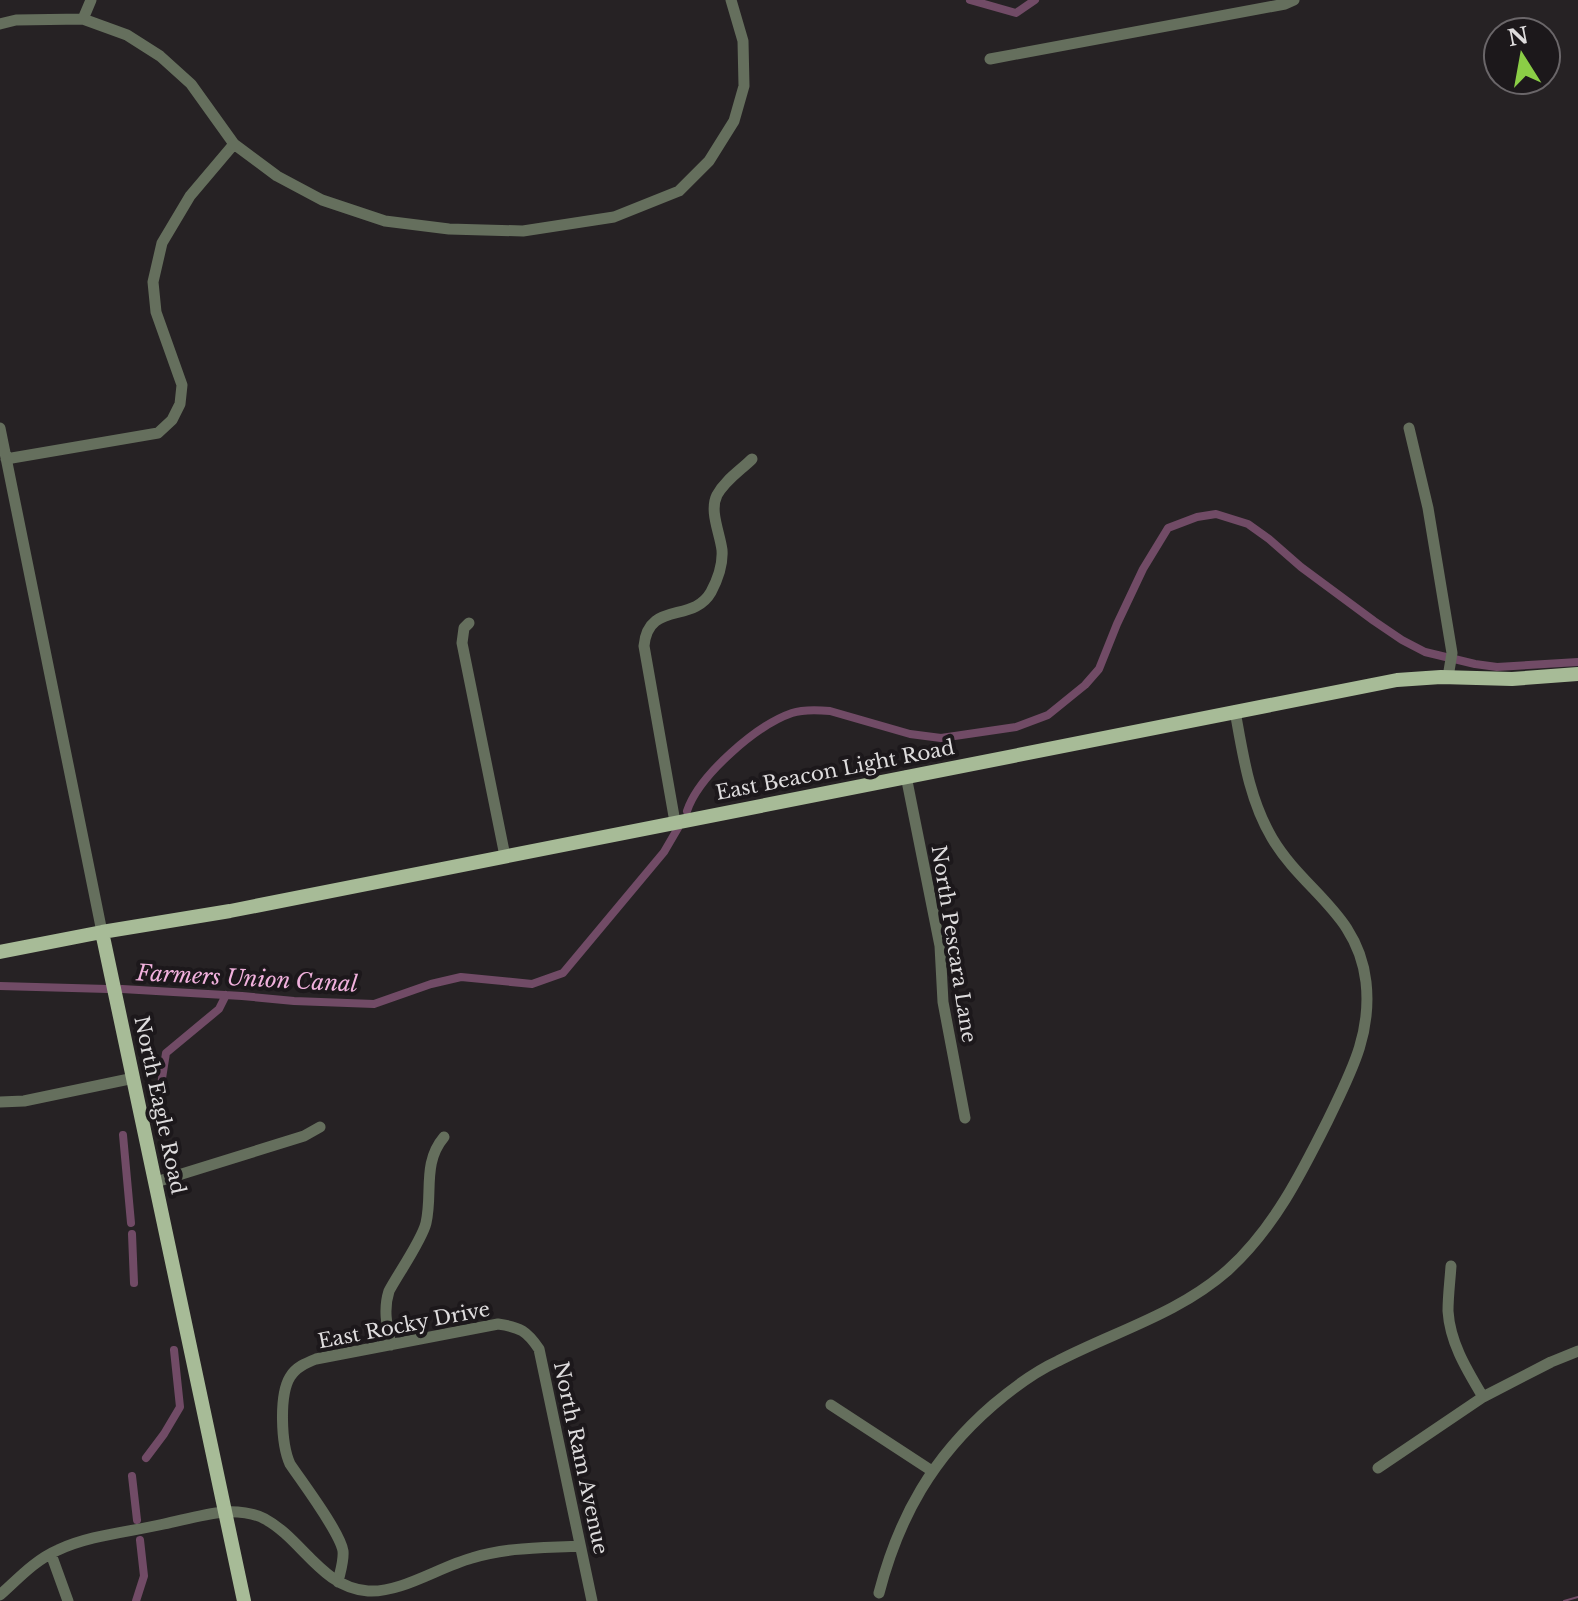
<svg xmlns="http://www.w3.org/2000/svg" width="1578" height="1601" viewBox="0 0 1578 1601" font-family="'Libre Baskerville',serif">
	<style>
		.lines { fill: none; stroke-linecap: round; stroke-linejoin: round }
		.stream { stroke: #714b66; stroke-width: 2 }
		.canal { stroke: #714b66; stroke-width: 8 }
		.minor { stroke: #656f5d; stroke-width: 11 }
		.major { stroke: #a7bb97; stroke-width: 14 }
		.labels { text-anchor: middle; stroke-width: 8; stroke-linejoin: round; paint-order: stroke }
		.street-label { font-size: 20px; fill: #dedcdd; stroke: #1c181b }
		.water-label { font-size: 22px; font-style: italic; fill: #f1b1dd; stroke: #1c181b }
	</style>
	<rect width="100%" height="100%" fill="#262224"/>
	<g class="lines">
		<!-- stream -->
		<path class="stream" d="M1564 1601 1578 1597"/>
		<!-- canal -->
		<path class="canal" d="M970 0 1016 13 1035 0
			M687 811C699 775 757 725 792 713 804 709 818 710 830 711L910 734 941 738 1016 727 1048 715 1085 685 1099 669 1117 624 1143 569 1168 528 1197 517 1216 514 1248 524 1269 539 1301 567 1374 621 1402 640 1425 652 1475 664 1497 667 1578 662
			M0 986 108 989
			M122 989 242 996 294 1001 374 1004 431 984 461 977 532 984 563 973 664 852 678 828
			M158 1104 166 1053 219 1009 226 995
			M123 1135 131 1223
			M132 1234 134 1283
			M146 1458 164 1434 180 1407 174 1350
			M132 1476 137 1520
			M136 1601 144 1576 140 1540"/>
		<!-- minor -->
		<path class="minor" d="M83 19 91 0
			M0 24 16 20 83 19 127 35 160 56 191 84 234 144 277 176 322 200 385 221 449 229 523 231 614 217 679 191 709 161 734 121 744 86 743 41 731 0
			M990 59 1285 4 1294 0
			M0 428 102 932
			M1409 428 1428 508 1452 653 1448 677
			M6 459 158 433 172 420 180 404 182 385 156 312 153 282 162 243 190 196 234 144
			M469 623 464 628 462 643 505 856
			M906 776 940 946 943 1002 965 1118
			M675 822 644 646C648 600 693 624 711 592 718 579 723 564 722 550 720 533 709 511 717 495 725 480 741 470 752 459
			M0 1102 24 1101 134 1078
			M156 1182 304 1136 320 1127
			M1451 1266C1450 1281 1448 1296 1448 1311 1450 1343 1467 1370 1483 1397
			M391 1345C387 1326 383 1310 389 1291 398 1274 422 1240 426 1223 433 1193 422 1163 444 1137
			M831 1405 932 1471
			M1378 1468 1483 1397 1551 1362 1578 1351
			M51 1554 68 1601
			M338 1582C340 1572 344 1561 343 1551 340 1532 302 1482 290 1464 281 1444 279 1395 290 1377 296 1367 306 1363 316 1359L498 1324C520 1327 527 1331 539 1349L592 1601
			M879 1593C899 1516 933 1457 993 1405 1013 1388 1034 1372 1058 1361 1116 1331 1178 1314 1228 1270 1274 1228 1301 1174 1328 1120 1350 1074 1372 1035 1366 982 1358 913 1304 892 1272 838 1249 799 1243 755 1235 711
			M0 1595C18 1579 35 1560 58 1550 90 1535 129 1532 164 1524 183 1520 204 1514 224 1512 236 1511 255 1513 265 1519 302 1539 322 1588 368 1591 401 1593 439 1567 472 1558 506 1547 544 1548 580 1546"/>
		<!-- major -->
		<path class="major" d="M102 932 244 1601
			M0 952 102 932 230 911 1397 680 1441 677 1512 679 1578 674"/>
	</g>
	<g class="labels">
		<!-- street labels -->
		<g class="street-label">
			<text transform="translate(835 770) rotate(-11)" y="7">East Beacon Light Road</text>
			<text transform="translate(954 944) rotate(81)" y="7">North Pescara Lane</text>
			<text transform="translate(160 1105) rotate(78)" y="7">North Eagle Road</text>
			<text transform="translate(404 1325) rotate(-11)" y="7">East Rocky Drive</text>
			<text transform="translate(581 1458) rotate(78)" y="7">North Ram Avenue</text>
		</g>
		<!-- water labels -->
		<g class="water-label">
			<text transform="translate(247 978) rotate(3)" y="8">Farmers Union Canal</text>
		</g>
	</g>
	<!-- north arrow -->
	<g transform="translate(1522 56) rotate(349)"><circle r="38" fill="#1c181b" stroke="#6a6669" stroke-width="2"/>
	<path d="M0-6L14 30L0 20L-14 30Z" fill="#8bce46"/>
	<text y="-12" font-size="22" font-weight="bold" text-anchor="middle" fill="#dedcdd">N</text>
	</g>
</svg>
